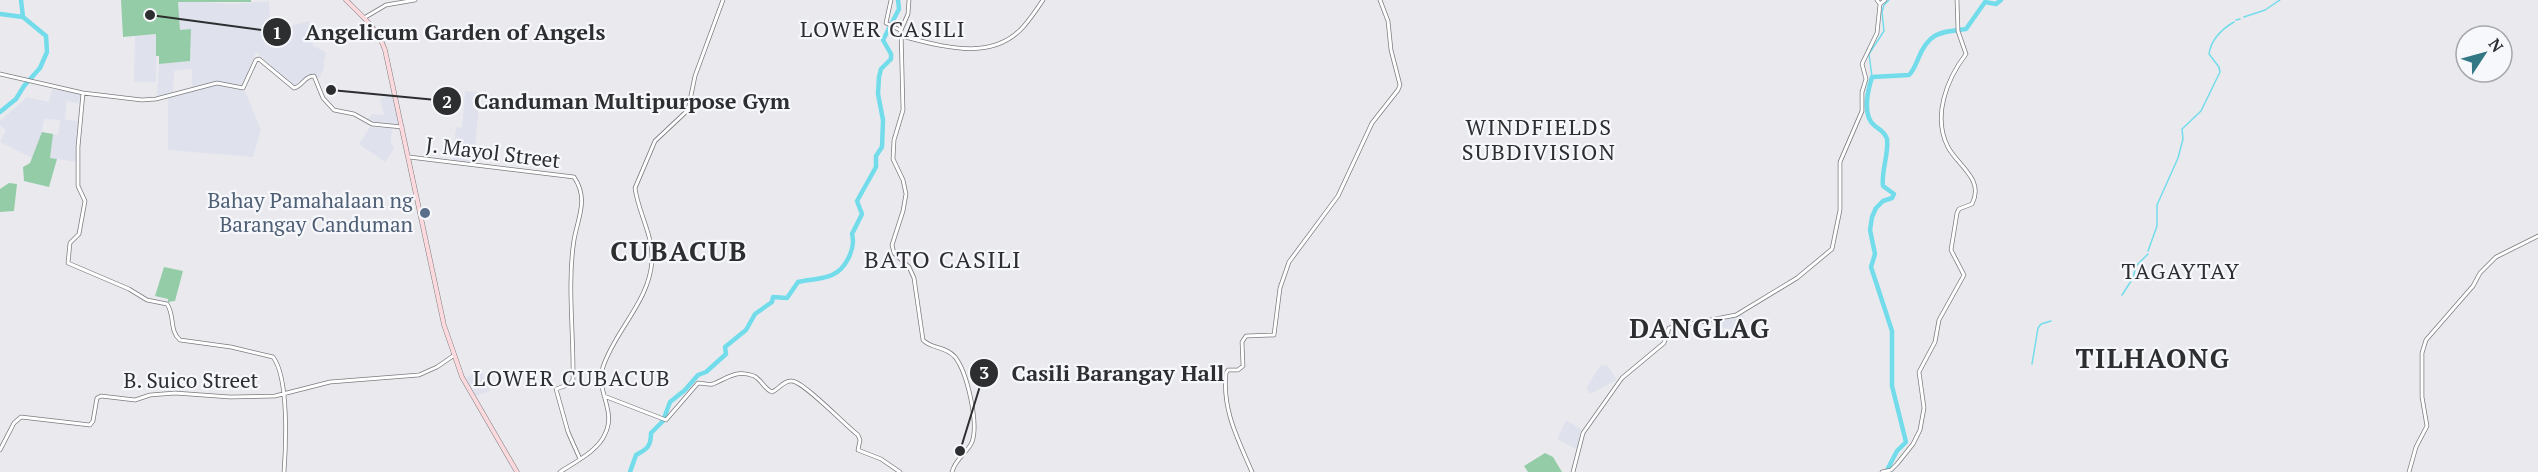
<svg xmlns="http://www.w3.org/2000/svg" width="2538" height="472" viewBox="0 0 2538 472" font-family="'PT Serif',serif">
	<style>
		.built { fill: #dfe1ed }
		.green { fill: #94cca8 }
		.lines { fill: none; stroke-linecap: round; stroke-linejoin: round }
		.stream { stroke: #73dceb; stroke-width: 1.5 }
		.river { stroke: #73dceb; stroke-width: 4.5 }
		.tertiary-casing { stroke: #7b7c80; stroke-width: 4.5 }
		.secondary-casing { stroke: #7b7c80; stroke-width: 5 }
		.tertiary { stroke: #fff; stroke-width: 3 }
		.secondary { stroke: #fcd9dd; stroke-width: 4 }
		.service-dot { fill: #5c6f8a; stroke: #f7f8fc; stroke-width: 2 }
		.labels { text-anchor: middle; stroke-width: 4.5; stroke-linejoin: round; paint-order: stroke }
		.street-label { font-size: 21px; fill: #2d2e2f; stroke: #f7f8fc }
		.service-label { font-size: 21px; fill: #4e5e75; stroke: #f7f8fc; text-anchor: end }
		.neighbourhood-label { font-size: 22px; letter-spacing: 1.5px; fill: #2d2e2f; stroke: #f7f8fc }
		.quarter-label { font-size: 24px; letter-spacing: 1.5px; fill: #2d2e2f; stroke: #f7f8fc }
		.district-label { font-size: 27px; font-weight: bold; letter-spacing: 1.5px; fill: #2d2e2f; stroke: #f7f8fc }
		.leader { fill: none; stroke: #2d2e2f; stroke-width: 2 }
		.callout-dot { fill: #2d2e2f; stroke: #f7f8fc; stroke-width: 2 }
		.mark-label { font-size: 18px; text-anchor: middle; font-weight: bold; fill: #fff }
		.callout-label { font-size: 22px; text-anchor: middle; font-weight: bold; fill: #2d2e2f; stroke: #f7f8fc; stroke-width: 4.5; stroke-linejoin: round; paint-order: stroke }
	</style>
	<rect width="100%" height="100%" fill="#eaeaee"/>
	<!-- built -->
	<path class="built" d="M178 0 231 4 269 1 270 22 278 29 309 21 313 46 326 52 323 71 319 78 309 74 294 86 256 52 242 87 216 81 192 87V69L174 71 173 92 157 97 159 64 190 61 191 30H179Z
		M157 34 156 82H134L135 36Z
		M216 85 245 91 261 130 253 157 168 150V98Z
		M52 89 81 94V104L67 101 65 120 79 121 76 162 50 158 53 134 58 135 60 120 44 119 41 137 32 158 0 142 6 130 0 125V121L27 97 49 102Z
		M465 91 480 92 474 163 452 161 456 127 462 128Z
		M392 95 399 125 381 124 367 120 372 114 384 115 380 99Z
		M370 127 392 128 391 144 395 147 385 162 359 144Z
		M1741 313 1745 317 1740 331 1719 327 1724 319Z
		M1607 365 1617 380 1590 394 1586 388 1600 366Z
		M482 372 490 391 476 396 466 377Z
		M1566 420 1581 429 1577 449 1557 439Z"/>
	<!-- green -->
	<path class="green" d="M121 0H251V2H178L180 30 191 29 190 61 159 64V56H156V34L123 37Z
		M42 132 53 134 50 158 57 159 49 187 24 181 23 167 30 163Z
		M9 183 17 184 14 211 0 212V189Z
		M164 267 183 271 175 301 168 302V299L155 296Z
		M1545 453 1553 457 1562 472H1528L1524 466Z"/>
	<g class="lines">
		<!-- stream -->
		<path class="stream" d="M2244 17 2265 10 2280 0
			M2236 20 2240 19
			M1872 77 1869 54 1884 31 1882 12 1884 5 1889 0
			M2148 251 2157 226V205L2178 158 2183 139 2182 129 2201 111 2220 72 2219 67 2209 54C2211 40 2222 29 2234 22
			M2122 295 2133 278 2136 266 2148 254
			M2032 364 2038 328 2041 324 2051 321"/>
		<!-- river -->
		<path class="river" d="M0 14 23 17
			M0 112 16 99 24 86 40 68 47 52 46 36 23 17 21 0
			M630 472 636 455C647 449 651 447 651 433L663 421 670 402 685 390 698 375 706 372 726 354 725 347 746 330 755 314 772 302 773 297 787 298 798 282C809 279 821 280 832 275 846 269 856 248 852 234L862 214 857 201 876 167V156L882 147 883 120 878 94 879 77 881 69 891 59V54L883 40 899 9 898 0
			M1886 472 1897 451 1906 442 1892 386V331L1871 267 1875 254 1870 230 1872 217 1876 208 1883 201 1892 198 1894 194 1883 186C1881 171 1889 154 1887 139 1885 132 1880 130 1875 126 1861 115 1868 90 1872 77L1909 75C1914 70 1915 66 1918 59 1929 32 1940 32 1966 29L1985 2 1996 4 2001 0"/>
		<defs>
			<path id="tertiary" d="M891 0 886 23 900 30
				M909 0 908 14 901 30 903 110 894 140 893 159 903 180 906 194 903 211 892 245 894 253 909 267 914 278 923 340C931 349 946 346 955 357 967 372 979 423 972 442 968 452 955 459 952 472
				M1880 4 1885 0
				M364 18 386 5 415 0
				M901 36C942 46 992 63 1024 26 1031 18 1037 9 1043 0
				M0 74 83 93 142 100 156 99 217 83 243 88 256 60 259 59 294 88C303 86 304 76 314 76L323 98 334 110 354 114 372 124 402 127
				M83 93 78 147V186L85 201 79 234 70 243 68 263 129 289 147 300 167 304C175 315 169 331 180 340L231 347 273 357C289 378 286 445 284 472
				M409 157 574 177C589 199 578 217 574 240 567 284 574 335 573 380L570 384 556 389 568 432 580 459
				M604 396 666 420 698 383C703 383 708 385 713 384 728 378 736 369 754 376 762 380 764 389 772 392 779 389 784 380 792 381 804 382 845 425 858 435L860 440 858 450 881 459 900 472
				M0 450 14 423 21 417 90 425 93 421 97 398 101 396 135 400 150 395 175 393 230 397 275 396 330 382 419 375 437 367 453 356
				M560 472C575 462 598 451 605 434 617 410 595 391 603 367 615 330 650 301 652 260 653 235 638 212 635 188L655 141 688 110 695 76 723 0
				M1252 472C1238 439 1222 410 1226 373L1228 370H1238L1243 366 1242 342 1246 336 1274 335 1280 288 1289 262 1338 196 1372 123 1398 90 1400 85 1391 50 1388 21 1380 0
				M1573 472 1583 433 1622 378 1664 343 1669 328 1736 315 1797 278 1832 249 1840 210V162L1862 111V92L1866 79 1862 64 1877 33 1880 4 1877 0
				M1882 472 1891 470 1897 464 1913 444 1920 430 1924 408 1919 372 1935 342 1939 320 1964 275 1951 250 1957 213 1959 209 1972 204C1985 179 1957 165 1948 147 1932 116 1947 79 1966 54L1958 31 1957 0
				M2409 472 2416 447 2427 426 2422 397V353L2426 340 2473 286 2480 273 2496 257 2538 236"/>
			<path id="secondary" d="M346 0C361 15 378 29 385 50L444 325 462 377 517 472"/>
		</defs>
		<!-- tertiary casing -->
		<use href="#tertiary" class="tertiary-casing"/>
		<!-- secondary casing -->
		<use href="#secondary" class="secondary-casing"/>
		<!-- tertiary -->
		<use href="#tertiary" class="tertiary"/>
		<!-- secondary -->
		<use href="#secondary" class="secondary"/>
	</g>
	<!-- markers -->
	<circle class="service-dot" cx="425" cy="213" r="6"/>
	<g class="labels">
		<!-- street labels -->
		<g class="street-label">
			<text transform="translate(493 153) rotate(7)" y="7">J. Mayol Street</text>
			<text x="191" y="388">B. Suico Street</text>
		</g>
		<!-- service labels -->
		<g class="service-label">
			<text x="413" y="208">Bahay Pamahalaan ng<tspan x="413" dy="24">Barangay Canduman</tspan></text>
		</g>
		<!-- neighbourhood labels -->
		<g class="neighbourhood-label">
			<text x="883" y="37">LOWER CASILI</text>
			<text x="1539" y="135">WINDFIELDS<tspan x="1539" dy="25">SUBDIVISION</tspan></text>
			<text x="2181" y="279">TAGAYTAY</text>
			<text x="572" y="386">LOWER CUBACUB</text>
		</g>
		<!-- quarter labels -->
		<g class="quarter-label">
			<text x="943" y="268">BATO CASILI</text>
		</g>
		<!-- district labels -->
		<g class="district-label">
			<text x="679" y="261">CUBACUB</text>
			<text x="1700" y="338">DANGLAG</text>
			<text x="2153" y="368">TILHAONG</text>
		</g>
	</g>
	<!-- callouts -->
	<path class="leader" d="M150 15L277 32M331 90L447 101M960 451L984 373"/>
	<g class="callout-dot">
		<circle cx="150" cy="15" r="6"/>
		<circle cx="331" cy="90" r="6"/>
		<circle cx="960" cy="451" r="6"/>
		<circle cx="277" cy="32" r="15"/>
		<circle cx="447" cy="101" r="15"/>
		<circle cx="984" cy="373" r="15"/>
	</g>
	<g class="mark-label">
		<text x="277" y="39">1</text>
		<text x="447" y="108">2</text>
		<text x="984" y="379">3</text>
	</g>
	<g class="callout-label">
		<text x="455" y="40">Angelicum Garden of Angels</text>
		<text x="632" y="109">Canduman Multipurpose Gym</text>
		<text x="1118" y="381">Casili Barangay Hall</text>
	</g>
	<!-- north arrow -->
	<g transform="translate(2484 54) rotate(54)"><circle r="28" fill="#f7f8fc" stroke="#a6a7aa" stroke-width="1.5"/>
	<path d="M0-4.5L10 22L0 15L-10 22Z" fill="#317784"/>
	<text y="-9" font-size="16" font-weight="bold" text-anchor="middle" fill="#2d2e2f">N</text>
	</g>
</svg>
